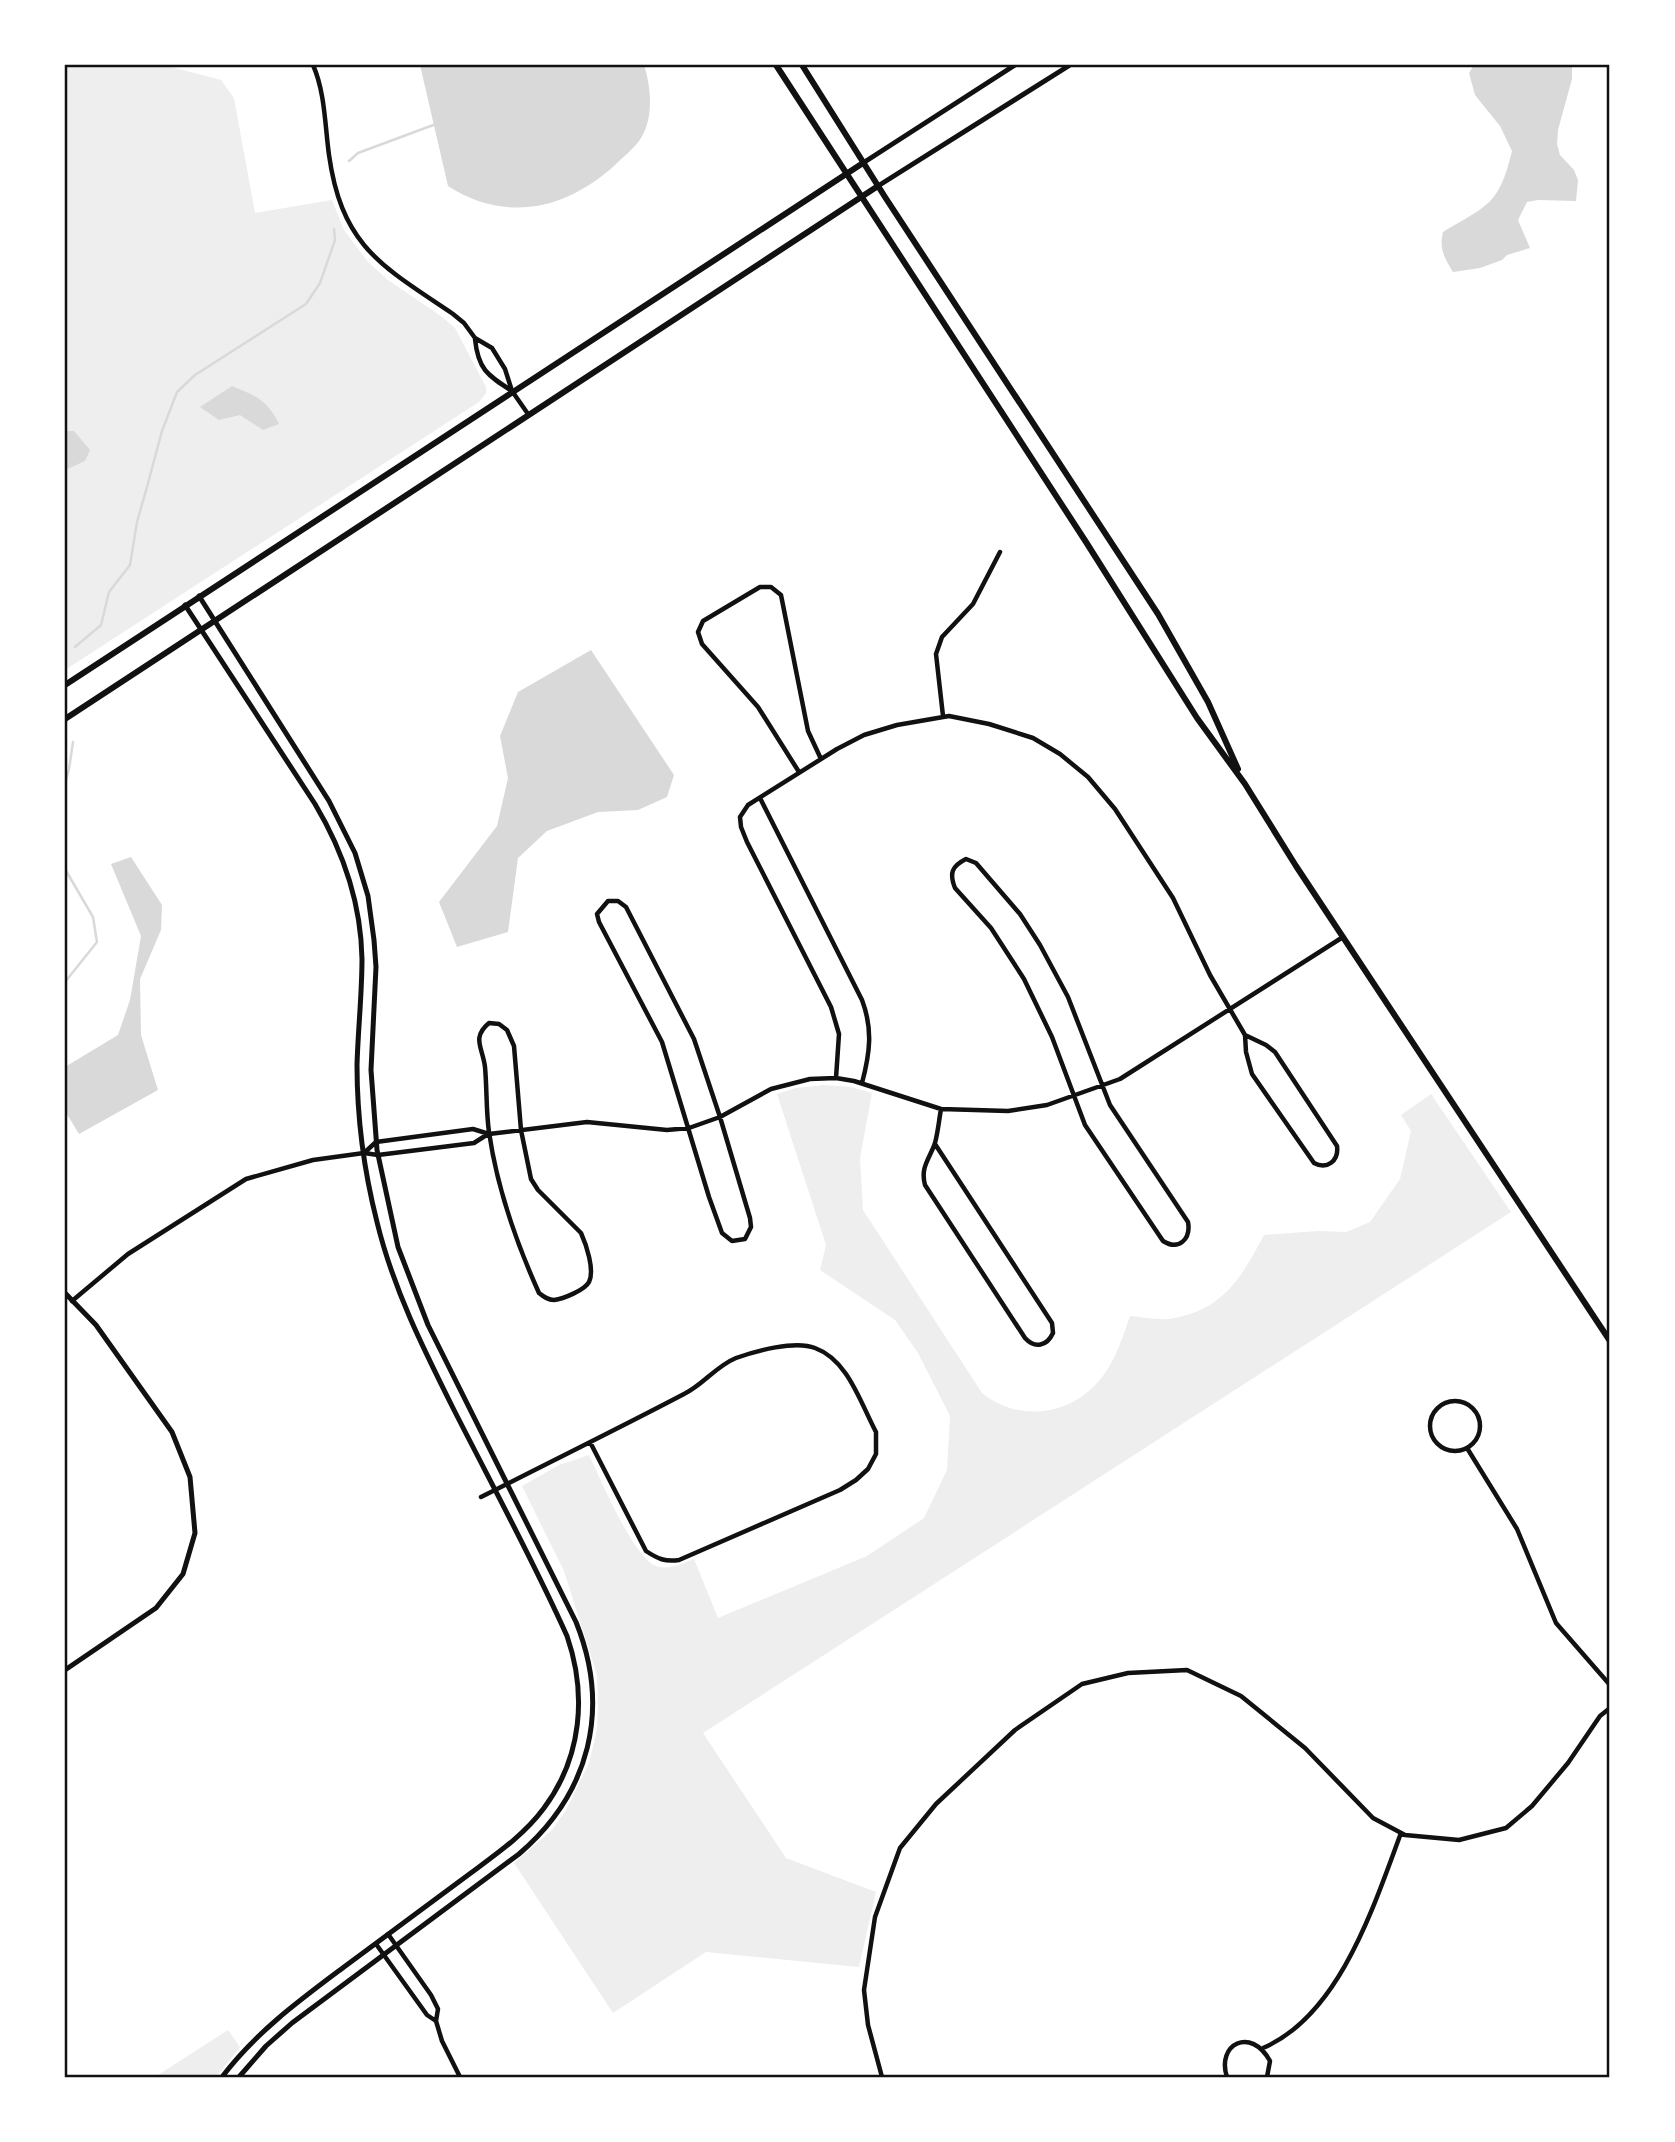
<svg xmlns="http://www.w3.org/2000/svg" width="1675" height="2142" viewBox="0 0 1675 2142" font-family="'Roboto Condensed',sans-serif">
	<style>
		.green { fill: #eee }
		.water { fill: #d9d9d9 }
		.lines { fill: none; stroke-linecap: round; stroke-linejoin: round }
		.stream { stroke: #d9d9d9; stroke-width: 2.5 }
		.minor { stroke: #111; stroke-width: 4.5 }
		.tertiary { stroke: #111; stroke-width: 5 }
		.secondary { stroke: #111; stroke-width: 6 }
		.neatline { fill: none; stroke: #111; stroke-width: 2.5 }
	</style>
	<rect width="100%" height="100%" fill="#fff"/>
	<!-- green -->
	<path class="green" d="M65 65H164L221 80 234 98 255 213 332 200 344 230 368 262 388 280 441 316 455 328 486 387V393L479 402 65 670Z
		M824 1085 851 1087 872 1093 860 1158 863 1210 982 1393C1016 1421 1067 1417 1097 1383 1114 1365 1122 1339 1130 1316 1142 1317 1157 1320 1169 1319 1223 1311 1241 1278 1264 1235L1318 1231 1346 1232 1370 1222 1400 1179 1411 1131 1401 1115 1431 1094 1511 1212 703 1733 786 1858 876 1892 859 1967 706 1952 613 2013 514 1863 552 1830 566 1810 589 1763 597 1730 598 1709 597 1675 564 1571 522 1486 559 1465 589 1455C602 1482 630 1549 652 1564 665 1572 681 1564 694 1559L718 1618 867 1556 924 1518 947 1470 950 1416 918 1353 895 1320 820 1270 826 1245 777 1094 796 1088Z
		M228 2030 240 2047 216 2077H155Z"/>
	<!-- water -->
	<path class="water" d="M420 65H644C651 87 654 117 641 138 635 148 623 157 615 165 566 210 505 223 448 186Z
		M1474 65H1572V79L1558 130 1557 144 1560 155 1574 170 1578 180 1576 201 1538 200 1527 202 1518 220 1530 248 1507 255 1502 260 1480 268 1453 272C1444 257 1439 249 1443 232 1488 205 1499 205 1512 151L1500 126 1475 95 1469 73Z
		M232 386C255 395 268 401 279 424L263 430 240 415 219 420 200 407Z
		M65 431H74L90 450 85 461 65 470Z
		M591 650 674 775 667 797 638 810 598 812 547 831 518 858 508 932 457 947 439 902 497 826 508 778 500 736 518 692Z
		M131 857 162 905 161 930 140 979 141 1035 158 1090 79 1134 65 1111V1067L118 1035 130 1000 141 936 111 864Z"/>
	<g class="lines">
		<!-- stream -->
		<path class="stream" d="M349 161 358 153 436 124
			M75 647 101 625 109 592 130 565 137 522 147 487 162 431 177 392 195 375 306 304 320 283 335 240 334 229
			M65 784 69 769 73 742
			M65 869 93 917 97 942 65 982"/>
		<!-- minor -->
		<path class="minor" d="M313 65C325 92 325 126 329 155 342 247 382 266 453 314L464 323 475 338 492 348 505 369 512 391 528 414
			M475 339C478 369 487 375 512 391
			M943 716 936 654 942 637 973 604 1000 552
			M799 772 758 707 702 644 698 632 703 621 760 587H771L781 595 808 731 821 759
			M760 798 862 1000C873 1029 870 1053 862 1083
			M966 859 976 863 1020 914 1040 945 1068 997 1110 1105 1188 1222C1191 1239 1179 1251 1163 1241L1085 1125 1052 1037 1024 979 991 928 955 888C949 873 952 866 966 859Z
			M608 901H618L626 907 694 1039 720 1117 750 1218 751 1227 745 1239 732 1241 722 1233 709 1197 662 1042 599 922 597 914Z
			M489 1023 499 1024 507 1030 514 1046 521 1130 531 1179 538 1190 581 1233C586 1244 595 1270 589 1282 585 1290 563 1299 554 1300 548 1300 544 1297 539 1293 516 1242 497 1188 489 1132 486 1111 487 1089 485 1067 483 1048 471 1038 489 1023Z
			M836 1078 839 1034 831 1007 747 842 741 827 740 817 748 805 837 749 864 735 897 725 949 716 989 724 1033 738 1060 754 1088 777 1115 809 1173 898 1210 975 1245 1035 1246 1052 1252 1074 1314 1163C1327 1170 1339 1161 1337 1146L1275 1052 1266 1045 1245 1035
			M935 1144 1052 1323 1053 1333C1047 1346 1035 1349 1025 1338L925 1185C920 1167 930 1158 935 1143 938 1132 939 1120 941 1109
			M364 1153 376 1142 473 1129 489 1134 587 1122 667 1130 689 1128 720 1117 771 1089 810 1079 836 1078 854 1081 941 1109 1008 1111 1047 1105 1120 1079 1343 937
			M72 1301 128 1254 246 1179 313 1160 364 1153 378 1155 474 1143 488 1134
			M1430 1426a25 25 0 1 1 50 0a25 25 0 1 1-50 0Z
			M1467 1448 1517 1529 1556 1623 1610 1685
			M481 1497 507 1484C566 1454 625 1425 684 1394 703 1385 716 1366 736 1358 756 1351 795 1340 815 1348 848 1360 860 1402 876 1432V1454L868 1469 856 1480 840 1490 679 1560C665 1562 658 1559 646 1551L590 1442
			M388 1934 431 1995 438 2009 436 2021 442 2041 460 2077
			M376 1944 427 2015 436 2021
			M1263 2048C1340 2015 1374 1905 1401 1833
			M882 2077 868 2025 864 1990 875 1917 900 1848 936 1804 1015 1730 1082 1684 1128 1673 1187 1670 1241 1696 1305 1748 1373 1818 1405 1835 1459 1840 1506 1828 1532 1806 1568 1763 1600 1716 1610 1708
			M1227 2077C1216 2044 1251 2026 1270 2061L1267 2077"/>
		<!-- tertiary -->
		<path class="tertiary" d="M863 163 1015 65
			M878 186 1070 65
			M199 596 329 801 355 853 368 896 374 940 376 967 371 1070 377 1150 398 1247 428 1325 576 1622C611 1709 590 1793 519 1854L292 2023 266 2046 239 2077
			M185 605 315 804C343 851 361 904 362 959 362 994 358 1030 357 1065 357 1118 364 1171 377 1222 393 1288 423 1348 453 1408 491 1483 532 1558 567 1636 587 1694 582 1757 544 1808 522 1838 489 1859 460 1881 421 1910 383 1938 344 1967 300 2000 256 2032 222 2077
			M65 1293 96 1325 172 1432 190 1477 195 1533 183 1574 156 1608 65 1670"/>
		<!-- secondary -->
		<path class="secondary" d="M776 65 1086 542 1197 718 1245 784 1296 866 1610 1341
			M802 65 885 197 1158 614 1208 702 1238 769
			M65 685 863 163
			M65 719 878 186"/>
	</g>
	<!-- border -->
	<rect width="1675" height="2142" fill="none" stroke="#ffffff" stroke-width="133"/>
	<rect x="66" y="66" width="1542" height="2010" class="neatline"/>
</svg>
